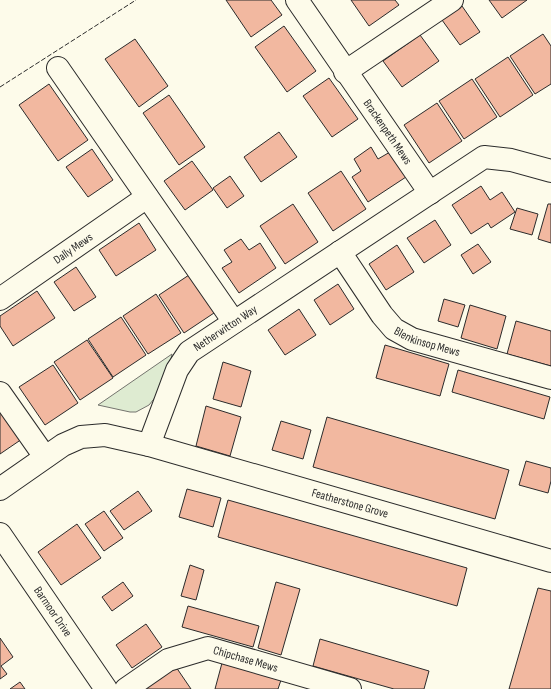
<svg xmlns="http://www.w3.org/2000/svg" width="551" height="689" viewBox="0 0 551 689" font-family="'Sofia Sans Condensed',sans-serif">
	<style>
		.green { fill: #deebd1; stroke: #74746e }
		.building { fill: #f2b8a0; stroke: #2b2b2b }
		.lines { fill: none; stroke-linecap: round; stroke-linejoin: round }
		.street-casing { stroke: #2b2b2b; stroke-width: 24 }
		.street { stroke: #fdfbea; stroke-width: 22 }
		.fence { stroke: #2b2b2b; stroke-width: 1; stroke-dasharray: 5 2; stroke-linecap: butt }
		.labels { text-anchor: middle; stroke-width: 3; stroke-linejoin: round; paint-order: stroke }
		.street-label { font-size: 12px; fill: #2b2b2b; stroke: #fdfbea }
	</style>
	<rect width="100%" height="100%" fill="#fdfbea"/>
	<!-- green -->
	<path class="green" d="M172 354 171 359 158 394 149 405 136 412H130L98 405Z"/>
	<!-- building -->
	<path class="building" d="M226 0H271L282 15 251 37Z
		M351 0H395L399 5 369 26Z
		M489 0H527L502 18Z
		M462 6 480 32 460 45 442 20Z
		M284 26 316 71 287 92 255 47Z
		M543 34 551 46V84L535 94 510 56Z
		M420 35 439 61 402 87 383 61Z
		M135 39 168 86 139 107 105 59Z
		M508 57 533 95 500 117 475 79Z
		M329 78 358 119 332 137 303 96Z
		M472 79 497 117 464 139 439 101Z
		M49 84 88 140 58 161 19 105Z
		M169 95 205 147 179 165 143 113Z
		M437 103 462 141 429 163 404 125Z
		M279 132 297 157 261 182 244 157Z
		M371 147 378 159 390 152 406 177 368 202 352 177 361 171 354 159Z
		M92 149 113 180 88 197 66 167Z
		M192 161 213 190 185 210 164 181Z
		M341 171 366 209 333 231 308 193Z
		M230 176 244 196 227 208 213 188Z
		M481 186 490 200 502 192 515 212 491 228 488 223 471 234 452 205Z
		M293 204 318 242 285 264 260 226Z
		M548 204H551V243L538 239Z
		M517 208 538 214 532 235 510 229Z
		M435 220 451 245 424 263 407 238Z
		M139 223 156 250 116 276 99 250Z
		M241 239 249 250 260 243 276 268 239 293 222 268 232 262 224 250Z
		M478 244 491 262 473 274 461 255Z
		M397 245 414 272 386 290 369 264Z
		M76 267 96 297 74 311 54 282Z
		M192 273 217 311 184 333 159 295Z
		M338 284 354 309 330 325 314 300Z
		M37 291 55 318 13 346 0 326V316Z
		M156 294 181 333 148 354 123 316Z
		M444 299 465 305 458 327 438 321Z
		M470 305 506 316 497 349 461 338Z
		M299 309 316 335 285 355 268 330Z
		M121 317 146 355 113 377 88 339Z
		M516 321 551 331V366L507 354Z
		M87 340 113 378 80 400 54 362Z
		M385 345 449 364 440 396 376 378Z
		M223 362 251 371 241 407 213 399Z
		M53 365 78 403 45 425 19 387Z
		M458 370 550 397 544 419 452 392Z
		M0 406 22 439 0 454Z
		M206 406 241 417 230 456 196 446Z
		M327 417 509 470 495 519 313 467Z
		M281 421 311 430 303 459 272 450Z
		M526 461 551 468V481L548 493 519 485Z
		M187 489 221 498 213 527 179 517Z
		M138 491 152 511 124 530 110 511Z
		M228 500 467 568 457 606 218 537Z
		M104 511 123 538 104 551 85 524Z
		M77 524 101 558 61 585 38 552Z
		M190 565 204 570 196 600 181 596Z
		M123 582 133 596 112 611 102 597Z
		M276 582 300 589 281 655 258 648Z
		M538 588 551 591V689H509Z
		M188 606 259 626 253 647 182 627Z
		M146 624 162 647 132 668 116 645Z
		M0 638 13 657 1 666 7 674 0 679Z
		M320 639 429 671 424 689H394L313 666Z
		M222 663 281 680 278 689H215Z
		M176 667 191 689H144Z
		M20 682 25 689H10Z"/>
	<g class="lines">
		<defs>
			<g id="street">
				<path id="s1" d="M297 0 430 193"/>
				<path d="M58 68 234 322"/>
				<path d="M345 72 452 0"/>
				<path id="s2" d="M340 252 382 315 394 329 412 339 551 378"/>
				<path id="s3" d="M0 299 147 197"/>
				<path d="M0 393 45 457"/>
				<path id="s4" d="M149 445 177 370 189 352 484 157 511 160 551 171"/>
				<path id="s5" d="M0 489 63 445 81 437 105 435 149 445 551 561"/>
				<path id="s6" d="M0 534 106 689"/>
				<path id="s7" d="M126 689 168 660 208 648 350 689"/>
			</g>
		</defs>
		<!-- street casing -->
		<use href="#street" class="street-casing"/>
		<!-- street -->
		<use href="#street" class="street"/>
		<!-- fence -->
		<path class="fence" d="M0 87 136 0"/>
	</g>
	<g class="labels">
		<!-- street labels -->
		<g class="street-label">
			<text dy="4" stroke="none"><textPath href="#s1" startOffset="160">Brackenpeth Mews</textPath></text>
			<text dy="4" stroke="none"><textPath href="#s3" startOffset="89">Dally Mews</textPath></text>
			<text dy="4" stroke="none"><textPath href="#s4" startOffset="145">Netherwitton Way</textPath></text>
			<text dy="4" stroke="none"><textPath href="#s2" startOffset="130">Blenkinsop Mews</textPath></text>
			<text dy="4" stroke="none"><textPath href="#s5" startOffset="375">Featherstone Grove</textPath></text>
			<text dy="4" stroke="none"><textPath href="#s6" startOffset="94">Barmoor Drive</textPath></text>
			<text dy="4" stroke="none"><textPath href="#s7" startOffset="132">Chipchase Mews</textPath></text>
		</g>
	</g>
</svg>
